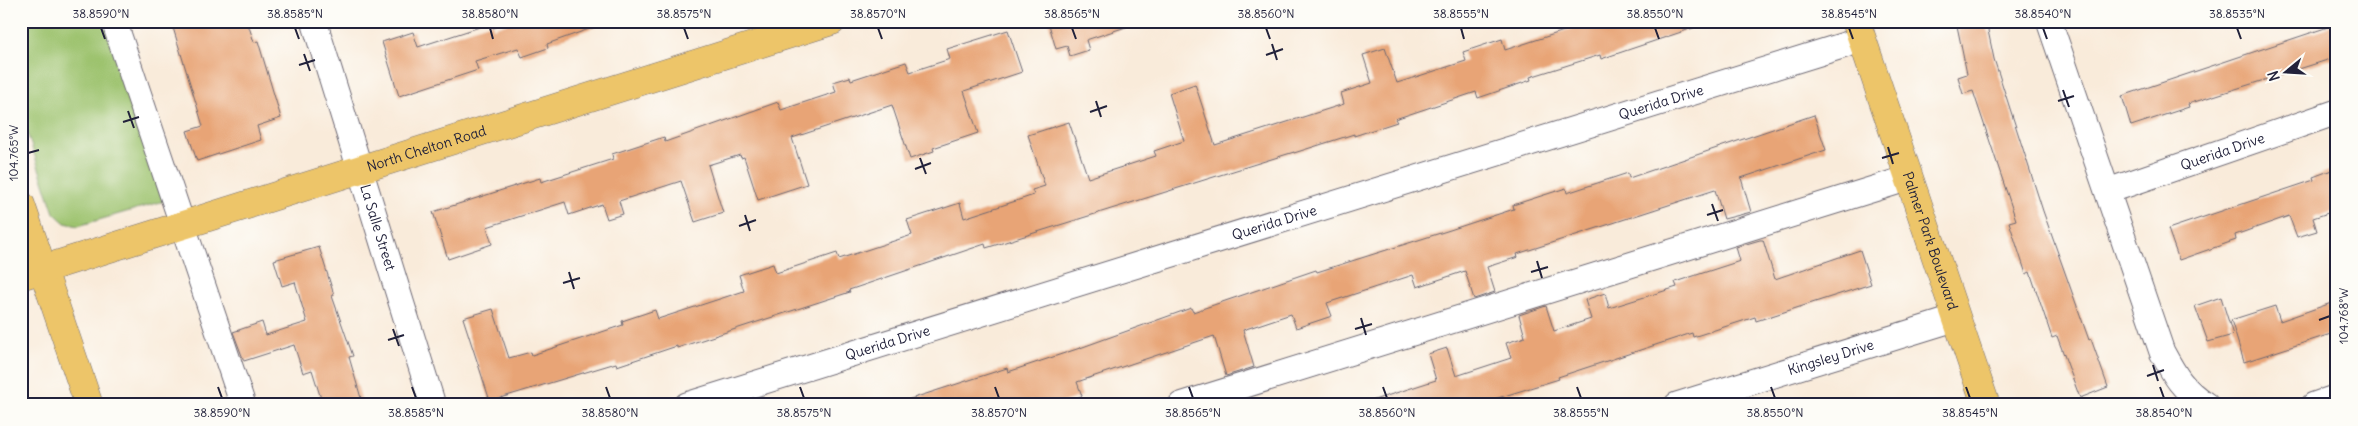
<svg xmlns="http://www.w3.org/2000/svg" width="2358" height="426" viewBox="0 0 2358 426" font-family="Delius,sans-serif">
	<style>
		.green { fill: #9dc36e; stroke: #607254 }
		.building { fill: #e8a476 }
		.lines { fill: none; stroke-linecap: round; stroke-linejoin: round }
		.minor-casing { stroke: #6d6873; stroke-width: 27 }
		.major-casing { stroke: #6d6873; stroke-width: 29 }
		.minor { stroke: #fff; stroke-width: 25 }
		.major { stroke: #edc569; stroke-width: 28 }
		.ticks { fill: none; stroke: #22223b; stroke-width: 2 }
		.labels { text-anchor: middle; stroke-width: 4; stroke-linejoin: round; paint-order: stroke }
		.street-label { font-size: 14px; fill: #22223b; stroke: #fdfcf7 }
		.neatline { fill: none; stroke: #22223b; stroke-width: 2 }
		.ticks-label { font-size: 12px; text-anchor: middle; fill: #22223b }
	</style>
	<rect width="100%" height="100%" fill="#fdfcf7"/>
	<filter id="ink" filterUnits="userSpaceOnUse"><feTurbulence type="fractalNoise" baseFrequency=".02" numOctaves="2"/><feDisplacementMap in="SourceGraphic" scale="10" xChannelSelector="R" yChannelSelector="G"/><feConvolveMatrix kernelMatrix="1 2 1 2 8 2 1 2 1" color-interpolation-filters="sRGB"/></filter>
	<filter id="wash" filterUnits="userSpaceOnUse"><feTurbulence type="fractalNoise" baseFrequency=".0096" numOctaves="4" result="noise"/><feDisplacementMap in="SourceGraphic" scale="20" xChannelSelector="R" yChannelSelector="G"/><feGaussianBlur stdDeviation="1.12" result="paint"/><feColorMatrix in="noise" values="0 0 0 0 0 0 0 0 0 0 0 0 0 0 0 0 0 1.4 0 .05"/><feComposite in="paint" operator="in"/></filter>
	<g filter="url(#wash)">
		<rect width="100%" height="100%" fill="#f9ebda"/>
		<!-- green -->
		<path class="green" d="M21 21H110L171 199 78 226 65 223 54 213 21 115Z"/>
		<g id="blocks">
			<!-- building -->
			<path class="building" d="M171 21H247L254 42 258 41 281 118 257 126 261 140 197 161 187 131 203 126Z
				M514 21H603V24L547 44 548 48 522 57 518 48 475 61 478 70 399 96 382 42 413 32 418 47 492 23 493 28Z
				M1048 21H1132V25L1086 40 1089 50 1070 56 1067 46 1056 49Z
				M1595 21H1701L1702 25 1601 59 1600 55 1530 77 1531 80 1478 98 1476 92 1395 119 1397 122 1354 136V134L1294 153V152L986 248 985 244 849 290 850 292 677 348V346L617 366 616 363 490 401 463 318 493 309 509 358 531 352 532 355 623 325 622 321 655 310 658 319 744 291 739 275 773 264 776 273 837 253 839 259 912 235 907 220 960 203 964 218 1034 195 1032 190 1045 186 1028 135 1069 122 1088 178 1156 156 1154 151 1184 141 1169 93 1195 84 1215 145 1344 104 1341 93 1372 83 1363 55 1385 48 1397 83 1466 61 1463 52 1502 39 1505 50Z
				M1956 21H1986L1994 59 2043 211 2089 340 2091 339 2108 387 2080 398 2057 336 2052 338 2030 272 2026 274 2009 222 2016 220 1973 91 1963 94 1958 77 1967 74Z
				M2337 24V57L2188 104 2189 107 2131 126 2122 96Z
				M1008 30 1022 72 964 91 978 133 933 148 934 151 910 159 892 105 792 138 807 184 758 200 744 157 741 158 740 155 708 165 723 213 695 222 681 181 619 201 623 214 607 219 602 204 569 215 565 202 487 227 492 244 448 259 433 212 540 178 541 182 613 159 612 154 664 137 665 142 778 102 781 110 836 92 833 82 850 77 851 80 906 62 910 72 950 59 947 49Z
				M1814 115 1826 150 1741 178 1751 212 1724 219 1715 190 1517 254 1518 257 1487 267 1495 292 1474 299 1465 271 1417 287 1413 275 1327 303 1332 316 1296 328 1291 314 1243 330 1254 367 1226 376 1214 336 1077 382 1082 396 1054 405H1033L1032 400 1017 405H905L904 401 1007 368 1008 372 1080 348 1191 308 1193 312 1316 270 1317 272 1450 230 1514 209 1513 205 1566 188 1567 193 1628 173 1629 178Z
				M2337 168V210L2313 218 2317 231 2297 237 2289 216 2235 235 2236 240 2179 260 2168 229 2314 180 2313 177Z
				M1760 240H1763L1775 279 1860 250 1871 284 1756 321 1755 317 1693 337 1692 333 1558 377 1559 379 1475 405H1371V401L1436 380 1428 354 1447 348 1456 376 1511 358 1506 343 1525 337 1519 315 1546 306 1554 331 1591 319 1585 300 1605 293 1609 308 1677 287 1675 282 1740 261 1736 247Z
				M319 247 334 295 332 296 353 356 349 357 363 405H323L312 370 303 373 294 345 244 361 233 332 262 322 266 335 307 322 295 282 282 286 274 260Z
				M2221 297 2233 335 2208 342 2195 306Z
				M2337 301V332L2244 362 2231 320 2275 306 2280 321Z"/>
		</g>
	</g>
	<g filter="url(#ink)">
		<use href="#blocks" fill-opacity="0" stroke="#6d6873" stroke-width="1"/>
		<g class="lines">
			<defs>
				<g id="minor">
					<path d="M114 21 243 405"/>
					<path id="s1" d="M314 21 433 405"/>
					<path d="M2049 21 2162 352C2175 376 2182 389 2206 405"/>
					<path id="s2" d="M2108 191 2337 112"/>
					<path id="s3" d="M687 405 1861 40"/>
					<path d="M1181 405 1909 178"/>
					<path id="s4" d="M1677 405 1957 318"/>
					<path d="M2314 405 2337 397"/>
				</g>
				<g id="major">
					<path id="s5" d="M1856 21 1986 405"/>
					<path d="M21 205 89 405"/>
					<path id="s6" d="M21 276 832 21"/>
				</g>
			</defs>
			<!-- minor casing -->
			<use href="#minor" class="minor-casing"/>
			<!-- major casing -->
			<use href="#major" class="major-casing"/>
			<!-- minor -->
			<use href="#minor" class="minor"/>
			<!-- major -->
			<use href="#major" class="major"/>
		</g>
	</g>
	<!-- ticks -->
	<path class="ticks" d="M101 28 105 39M295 28 299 39M490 28 493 39M684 28 688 39M878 28 882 39M1072 28 1076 39M1266 28 1270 39M1461 28 1464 39M1655 28 1659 39M1849 28 1853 39M2043 28 2047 39M2237 28 2241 39M1272 44 1277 60M304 54 310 71M1266 55 1283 49M299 65 315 60M2063 90 2069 107M1096 101 1101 117M2058 101 2074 96M128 111 134 128M1090 112 1107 106M123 122 139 117M1888 147 1893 164M28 153 39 150M920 158 926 174M1882 158 1899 153M915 169 931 163M1712 204 1718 221M745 215 750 231M1707 215 1723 210M739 226 756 220M1537 261 1542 278M569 272 574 289M1531 272 1548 267M563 283 580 278M1361 318 1366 335M2319 320 2330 316M393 329 399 346M1355 329 1372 324M388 340 404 335M2153 365 2158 381M2147 376 2164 370M218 387 222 398M412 387 416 398M606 387 610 398M800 387 804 398M995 387 999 398M1189 387 1193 398M1383 387 1387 398M1577 387 1581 398M1771 387 1775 398M1966 387 1970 398M2160 387 2164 398"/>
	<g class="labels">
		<!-- street labels -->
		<g class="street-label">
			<text dy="5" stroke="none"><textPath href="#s3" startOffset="1020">Querida Drive</textPath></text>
			<text dy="5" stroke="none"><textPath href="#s6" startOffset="425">North Chelton Road</textPath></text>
			<text dy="5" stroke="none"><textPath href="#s2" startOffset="121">Querida Drive</textPath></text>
			<text dy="5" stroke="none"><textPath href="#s3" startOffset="615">Querida Drive</textPath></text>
			<text dy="5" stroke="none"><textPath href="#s1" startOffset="216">La Salle Street</textPath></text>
			<text dy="5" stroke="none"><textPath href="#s5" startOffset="232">Palmer Park Boulevard</textPath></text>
			<text dy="5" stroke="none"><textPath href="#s3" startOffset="210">Querida Drive</textPath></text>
			<text dy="5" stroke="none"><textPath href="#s4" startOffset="161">Kingsley Drive</textPath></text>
		</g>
	</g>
	<!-- margin -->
	<rect width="2358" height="426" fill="none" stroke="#fdfcf7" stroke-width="55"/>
	<!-- north arrow -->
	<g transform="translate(2286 72) rotate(252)" stroke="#fdfcf7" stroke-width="4" paint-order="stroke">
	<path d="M0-4L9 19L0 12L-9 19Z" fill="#22223b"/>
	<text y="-8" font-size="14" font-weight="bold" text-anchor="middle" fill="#22223b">N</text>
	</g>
	<rect x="28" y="28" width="2302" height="370" class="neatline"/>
	<g class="ticks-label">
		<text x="101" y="18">38.8590°N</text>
		<text x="295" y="18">38.8585°N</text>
		<text x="490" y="18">38.8580°N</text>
		<text x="684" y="18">38.8575°N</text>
		<text x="878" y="18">38.8570°N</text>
		<text x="1072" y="18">38.8565°N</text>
		<text x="1266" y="18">38.8560°N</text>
		<text x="1461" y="18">38.8555°N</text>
		<text x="1655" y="18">38.8550°N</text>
		<text x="1849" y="18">38.8545°N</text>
		<text x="2043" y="18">38.8540°N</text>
		<text x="2237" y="18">38.8535°N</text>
		<text transform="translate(14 153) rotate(-90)" y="4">104.765°W</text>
		<text transform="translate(2344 316) rotate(-90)" y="4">104.768°W</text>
		<text x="222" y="417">38.8590°N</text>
		<text x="416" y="417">38.8585°N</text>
		<text x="610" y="417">38.8580°N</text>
		<text x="804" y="417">38.8575°N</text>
		<text x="999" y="417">38.8570°N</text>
		<text x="1193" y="417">38.8565°N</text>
		<text x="1387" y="417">38.8560°N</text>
		<text x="1581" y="417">38.8555°N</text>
		<text x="1775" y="417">38.8550°N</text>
		<text x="1970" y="417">38.8545°N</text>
		<text x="2164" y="417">38.8540°N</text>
	</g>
</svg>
